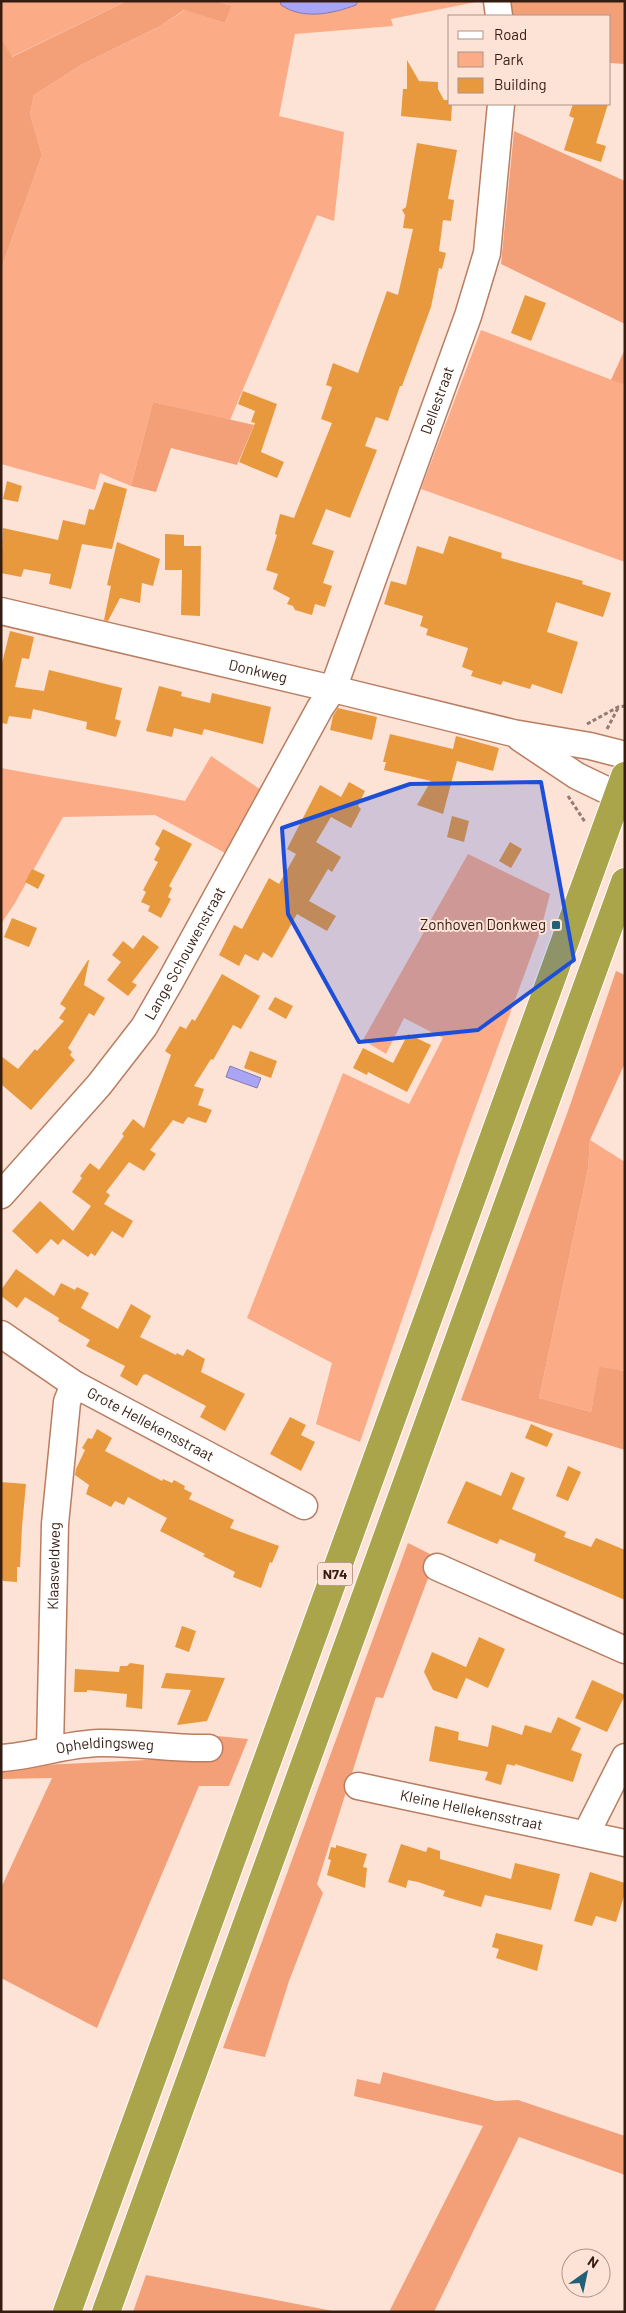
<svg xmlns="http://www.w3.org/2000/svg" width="626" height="2313" viewBox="0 0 626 2313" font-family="Barlow,sans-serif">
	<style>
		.green { fill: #fbab86 }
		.forest { fill: #f3a078 }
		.water { fill: #a9a4f3; stroke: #867baf }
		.building { fill: #e9993d }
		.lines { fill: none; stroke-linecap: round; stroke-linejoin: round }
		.minor-casing { stroke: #b97d61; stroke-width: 29 }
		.highway-casing { stroke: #fff; stroke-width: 30 }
		.path { stroke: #957b70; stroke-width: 3; stroke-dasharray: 4 2.5; stroke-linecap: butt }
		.minor { stroke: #fff; stroke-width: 26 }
		.highway { stroke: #aaa54b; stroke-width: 28 }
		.marked { fill: #1d4ed8; fill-opacity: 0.2; stroke: #1d4ed8; stroke-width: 4; stroke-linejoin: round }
		.poi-dot { fill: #226077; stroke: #fde2d6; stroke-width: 2 }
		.labels { text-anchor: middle; stroke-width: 4; stroke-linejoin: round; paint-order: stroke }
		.shield { fill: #fde2d6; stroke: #70574c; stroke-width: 1 }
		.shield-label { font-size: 14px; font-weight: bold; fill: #341c11 }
		.street-label { font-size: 15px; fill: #341c11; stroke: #fde2d6 }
		.poi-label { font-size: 15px; fill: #341c11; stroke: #fde2d6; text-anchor: end }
	</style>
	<rect width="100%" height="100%" fill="#fde2d6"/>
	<!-- green -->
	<path class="green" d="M1 1H127L11 57 1 38Z
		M217 1H280L281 5H356L358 1H481L391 19 393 26 295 34 279 116 344 132 334 221 317 215 230 420 153 402 131 486 100 473 95 490 1 464V269L42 155 30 114 34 95 81 65 162 25 185 10 225 23 232 6Z
		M481 330 625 385V562L421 489Z
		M211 756 261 790 227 854 155 815 63 817 15 903 1 924V768C62 780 124 788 185 801Z
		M468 854 550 894 541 929 463 1142 360 1442 316 1424 332 1363 247 1318 343 1073 409 1104 443 1038 404 1018 386 1054 363 1040Z
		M590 1140 625 1162V1371L599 1368 591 1412 539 1398 588 1169Z"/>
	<!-- forest -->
	<path class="forest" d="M127 1H217L232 6 225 23 184 10 162 25 81 65 34 95 30 114 42 155 1 269V38L12 57Z
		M511 1H625V64L610 63V16H513Z
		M514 131 625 181V324L501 264Z
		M625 349V385L611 380Z
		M153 402 254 425 237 465 171 448 156 492 131 486Z
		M616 971 625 975V1063L590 1140 588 1169 539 1398 591 1412 599 1367 625 1371V1450L461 1400 568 1111Z
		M408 1543 436 1557 383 1698 376 1697 317 1884 323 1893 289 1981 265 2057 223 2048Z
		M217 1736 248 1739 229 1786H199L97 2028 1 1978V1888L52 1778 1 1779V1767L209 1757Z
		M383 2072 496 2101 518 2100 625 2136V2175L519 2137 434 2312H389L483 2126 354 2096 357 2079 380 2084Z
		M146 2275 338 2312H133Z"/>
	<!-- water -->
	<path class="water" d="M280 1H358L356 5C332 14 303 20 281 5Z
		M230 1066 261 1078 257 1088 226 1077Z"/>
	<!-- building -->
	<path class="building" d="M407 60 419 81 438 82V89L444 100H450V104H452L451 121 401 116 403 89H407Z
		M573 104H608L596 143 606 146 601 162 564 150 574 118 569 116Z
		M417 143 457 150 448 199 454 200 451 221 443 220 439 251 446 253 442 269 439 268 431 307 402 386H400L388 421 376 417 365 446 377 450 350 518 326 509 312 544 334 551 323 583 332 586 325 607 315 604 312 615 295 610 293 606 287 604 290 598 273 589 278 574 266 570 277 535 275 534 280 514 294 518 332 423 321 419 332 387 326 385 333 363 358 373 387 291 398 295 413 229 403 228 405 215 402 210 406 207Z
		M525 295 546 303 531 341 511 333Z
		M243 391 277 404 261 452 284 462 277 478 239 462 255 423 251 422 255 411 238 404Z
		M7 481 22 486 18 502 3 499Z
		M104 482 127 489 112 549 82 544 71 589 49 584 51 574 24 569 21 577 1 573 3 528 58 540 63 520 85 525 89 509 94 510Z
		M165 534 184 535V546H201L200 616 181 615 182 570H165Z
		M449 536 502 553 501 558 583 581 582 584 611 593 603 617 556 602 547 632 578 642 562 694 532 684 530 689 503 681 501 685 471 676 473 671 462 667 468 648 426 635 428 629 420 626 423 616 384 604 391 581 406 585 417 546 443 554Z
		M117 542 160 559 153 586 142 583 140 603 120 598 108 621 104 620 111 586 107 585Z
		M10 631 34 637 29 659 22 658 15 687 44 691 49 670 122 688 115 719 121 721 116 737 86 729 87 722 33 709 31 719 9 716 7 724 1 723V667Z
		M159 686 182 692 181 696 210 703 212 693 271 707 263 744 204 729 202 735 174 728 172 737 146 731Z
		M338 708 377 717 372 740 330 730 333 716Z
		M390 734 453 749 456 736 499 748 493 771 457 761 443 814 417 805 431 781 384 770 386 762H383Z
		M349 782 365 791 358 806 361 809 351 828 331 817 316 842 341 857 332 872 328 869 309 901 336 916 327 931 297 914 272 958 263 952 258 961 245 954 239 966 219 955 234 925 242 929 269 878 279 884 296 854 287 849 320 785 341 797Z
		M452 816 469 821 464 842 447 837Z
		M163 829 192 844 169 886 172 888 168 897 171 899 161 918 148 911 150 906 141 902 146 892 143 890 158 862 154 860 160 848 155 844Z
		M510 842 522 849 511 868 499 861Z
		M32 869 45 875 38 889 25 882Z
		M12 918 37 928 29 947 4 937Z
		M143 935 159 947 132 982 137 985 128 996 107 980 121 962 112 955 123 941 133 949Z
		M88 960H89L84 985 105 998 94 1016 89 1013 68 1048 72 1052 70 1055 75 1060 31 1110 1 1084V1056L18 1069 35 1049 37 1051 64 1021 59 1018 66 1008 60 1004Z
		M222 974 260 996 241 1029 233 1025 213 1060 211 1059 194 1086 204 1089 198 1105 212 1110 206 1123 188 1117 183 1124 173 1120 150 1150 156 1154 144 1171 129 1162 106 1192 110 1195 104 1204 133 1221 123 1238 112 1231 95 1256 91 1253 88 1257 63 1239 58 1245 51 1239 37 1254 12 1231 40 1201 73 1231 91 1206 72 1192 82 1178 80 1176 90 1163 99 1170 124 1136 122 1134 133 1119 144 1128 171 1055 165 1051 180 1026 186 1029 192 1019 195 1021Z
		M275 997 293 1006 286 1019 268 1009Z
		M408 1034 431 1045 407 1092 368 1072 367 1075 353 1068 363 1048 393 1063Z
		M250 1051 277 1061 271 1078 244 1068Z
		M16 1269 54 1296 61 1283 75 1290 77 1287 89 1293 81 1308 118 1329 131 1304 151 1316 140 1337 176 1355 177 1353 183 1356 187 1349 205 1359 201 1372 245 1394 225 1431 200 1417 206 1406 146 1374 143 1375 137 1386 120 1376 125 1366 86 1346 90 1340 58 1321 59 1318 25 1297 17 1308 1 1296V1290Z
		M290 1417 306 1425 301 1435 315 1442 301 1471 270 1454Z
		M531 1424 553 1434 547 1447 525 1438Z
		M97 1429 112 1438 105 1451 162 1481 163 1479 172 1483 174 1480 185 1486 184 1489 192 1493 189 1499 234 1520 230 1528 279 1546 272 1563 270 1562 261 1588 233 1577 235 1572 203 1556 205 1554 160 1531 167 1518 128 1497 124 1505 115 1501 111 1507 86 1494 89 1485 75 1475 76 1469 85 1450 82 1448 88 1438 92 1439Z
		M568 1466 581 1472 568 1501 556 1496Z
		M511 1472 525 1478 512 1509 566 1532 564 1537 591 1547 596 1538 625 1550V1600L534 1561 536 1554 500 1539 497 1544 447 1523 466 1481 501 1496Z
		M1 1482 26 1484 22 1527 20 1567H17V1582L3 1581 1 1576Z
		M182 1626 196 1631 189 1652 175 1647Z
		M479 1637 505 1649 488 1688 466 1678 457 1699 433 1690 424 1672 432 1652 466 1667Z
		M130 1663 144 1665 142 1709 126 1707 127 1694 87 1690V1692H74L75 1669 119 1672 120 1666H127Z
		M166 1673 225 1678 207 1721 177 1725 191 1690 161 1688Z
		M592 1680 625 1695 607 1732 575 1718Z
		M558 1717 581 1728 571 1750 582 1754 573 1782 515 1764V1766L507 1764 501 1785 485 1780 488 1772 429 1761 435 1726 459 1732 458 1740 488 1747 492 1725 522 1735 525 1725 551 1733Z
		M401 1844 426 1852 428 1847 440 1851V1859L511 1879 515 1863 560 1874 551 1910 485 1895 481 1907 443 1896 445 1891 418 1882 408 1880 406 1888 388 1882Z
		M336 1845 367 1854 363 1867 367 1868 365 1888 327 1875 331 1860 328 1859 331 1847 336 1848Z
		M590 1872 625 1883V1893L616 1922 596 1916 592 1926 574 1921Z
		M496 1933 543 1945 537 1971 496 1958 499 1949 492 1947Z"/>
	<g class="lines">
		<defs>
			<g id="minor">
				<path d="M497 1 499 16"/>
				<path id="s1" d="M1 611 333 689 513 733 590 746 625 755"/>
				<path d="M520 738 577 776 625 799"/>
				<path id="s2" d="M1 1195 99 1085 144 1027 171 980 320 708 333 689 468 316 487 253 501 104"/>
				<path id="s3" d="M1 1334 74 1384 304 1506"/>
				<path d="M437 1567 625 1650"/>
				<path id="s4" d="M50 1748 55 1524 67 1402 74 1384"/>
				<path id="s5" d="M1 1758C34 1756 65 1744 99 1743 135 1742 172 1749 209 1748"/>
				<path id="s6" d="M358 1786 625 1843"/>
				<path d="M586 1834 625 1757"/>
			</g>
			<path id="highway" d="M67 2312 625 776
				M106 2312 625 882"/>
		</defs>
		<!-- minor casing -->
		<use href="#minor" class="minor-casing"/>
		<!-- highway casing -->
		<use href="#highway" class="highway-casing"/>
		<!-- path -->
		<path class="path" d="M587 724 618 707 625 706
			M607 729 618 708
			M568 796 585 822"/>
		<!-- minor -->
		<use href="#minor" class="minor"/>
		<!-- highway -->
		<use href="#highway" class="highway"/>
	</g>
	<!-- marked area -->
	<path class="marked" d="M541 782 574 960 478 1030 359 1042 288 914 282 828 410 784Z"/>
	<!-- markers -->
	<rect class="poi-dot" x="551" y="920" width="10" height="10" rx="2.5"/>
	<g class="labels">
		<!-- shield labels -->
		<rect class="shield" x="317.5" y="1562.5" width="35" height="23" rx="4"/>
		<g class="shield-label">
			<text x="335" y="1579">N74</text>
		</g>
		<!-- street labels -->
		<g class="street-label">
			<text dy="5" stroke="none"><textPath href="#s2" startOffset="915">Dellestraat</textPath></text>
			<text dy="5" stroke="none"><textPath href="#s1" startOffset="264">Donkweg</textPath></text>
			<text dy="5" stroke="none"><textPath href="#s2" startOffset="305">Lange Schouwenstraat</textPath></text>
			<text dy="5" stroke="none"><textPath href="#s3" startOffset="175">Grote Hellekensstraat</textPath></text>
			<text dy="5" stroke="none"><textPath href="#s4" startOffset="182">Klaasveldweg</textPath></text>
			<text dy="5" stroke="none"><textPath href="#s5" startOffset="105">Opheldingsweg</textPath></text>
			<text dy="5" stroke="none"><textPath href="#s6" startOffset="116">Kleine Hellekensstraat</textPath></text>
		</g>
		<!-- poi labels -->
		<g class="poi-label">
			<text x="546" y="930">Zonhoven Donkweg</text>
		</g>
	</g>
	<!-- border -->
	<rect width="626" height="2313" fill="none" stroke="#341c11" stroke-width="5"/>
	<!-- legend -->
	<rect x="448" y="15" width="162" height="90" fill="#fde2d6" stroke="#ad9387"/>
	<rect x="458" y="31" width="25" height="8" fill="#ffffff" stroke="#ad9387"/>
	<text x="494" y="40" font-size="15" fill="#341c11">Road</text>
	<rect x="458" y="52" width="25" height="15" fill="#fbab86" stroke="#ad9387"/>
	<text x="494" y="65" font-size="15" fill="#341c11">Park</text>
	<rect x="458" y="78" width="25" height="15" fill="#e9993d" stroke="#ad9387"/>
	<text x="494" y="90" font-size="15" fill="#341c11">Building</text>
	<!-- north arrow -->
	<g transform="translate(586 2273) rotate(33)"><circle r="24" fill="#fde2d6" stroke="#ad9387"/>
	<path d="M0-4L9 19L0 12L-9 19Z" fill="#226077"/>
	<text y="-8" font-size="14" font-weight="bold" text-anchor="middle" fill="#341c11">N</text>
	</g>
</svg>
